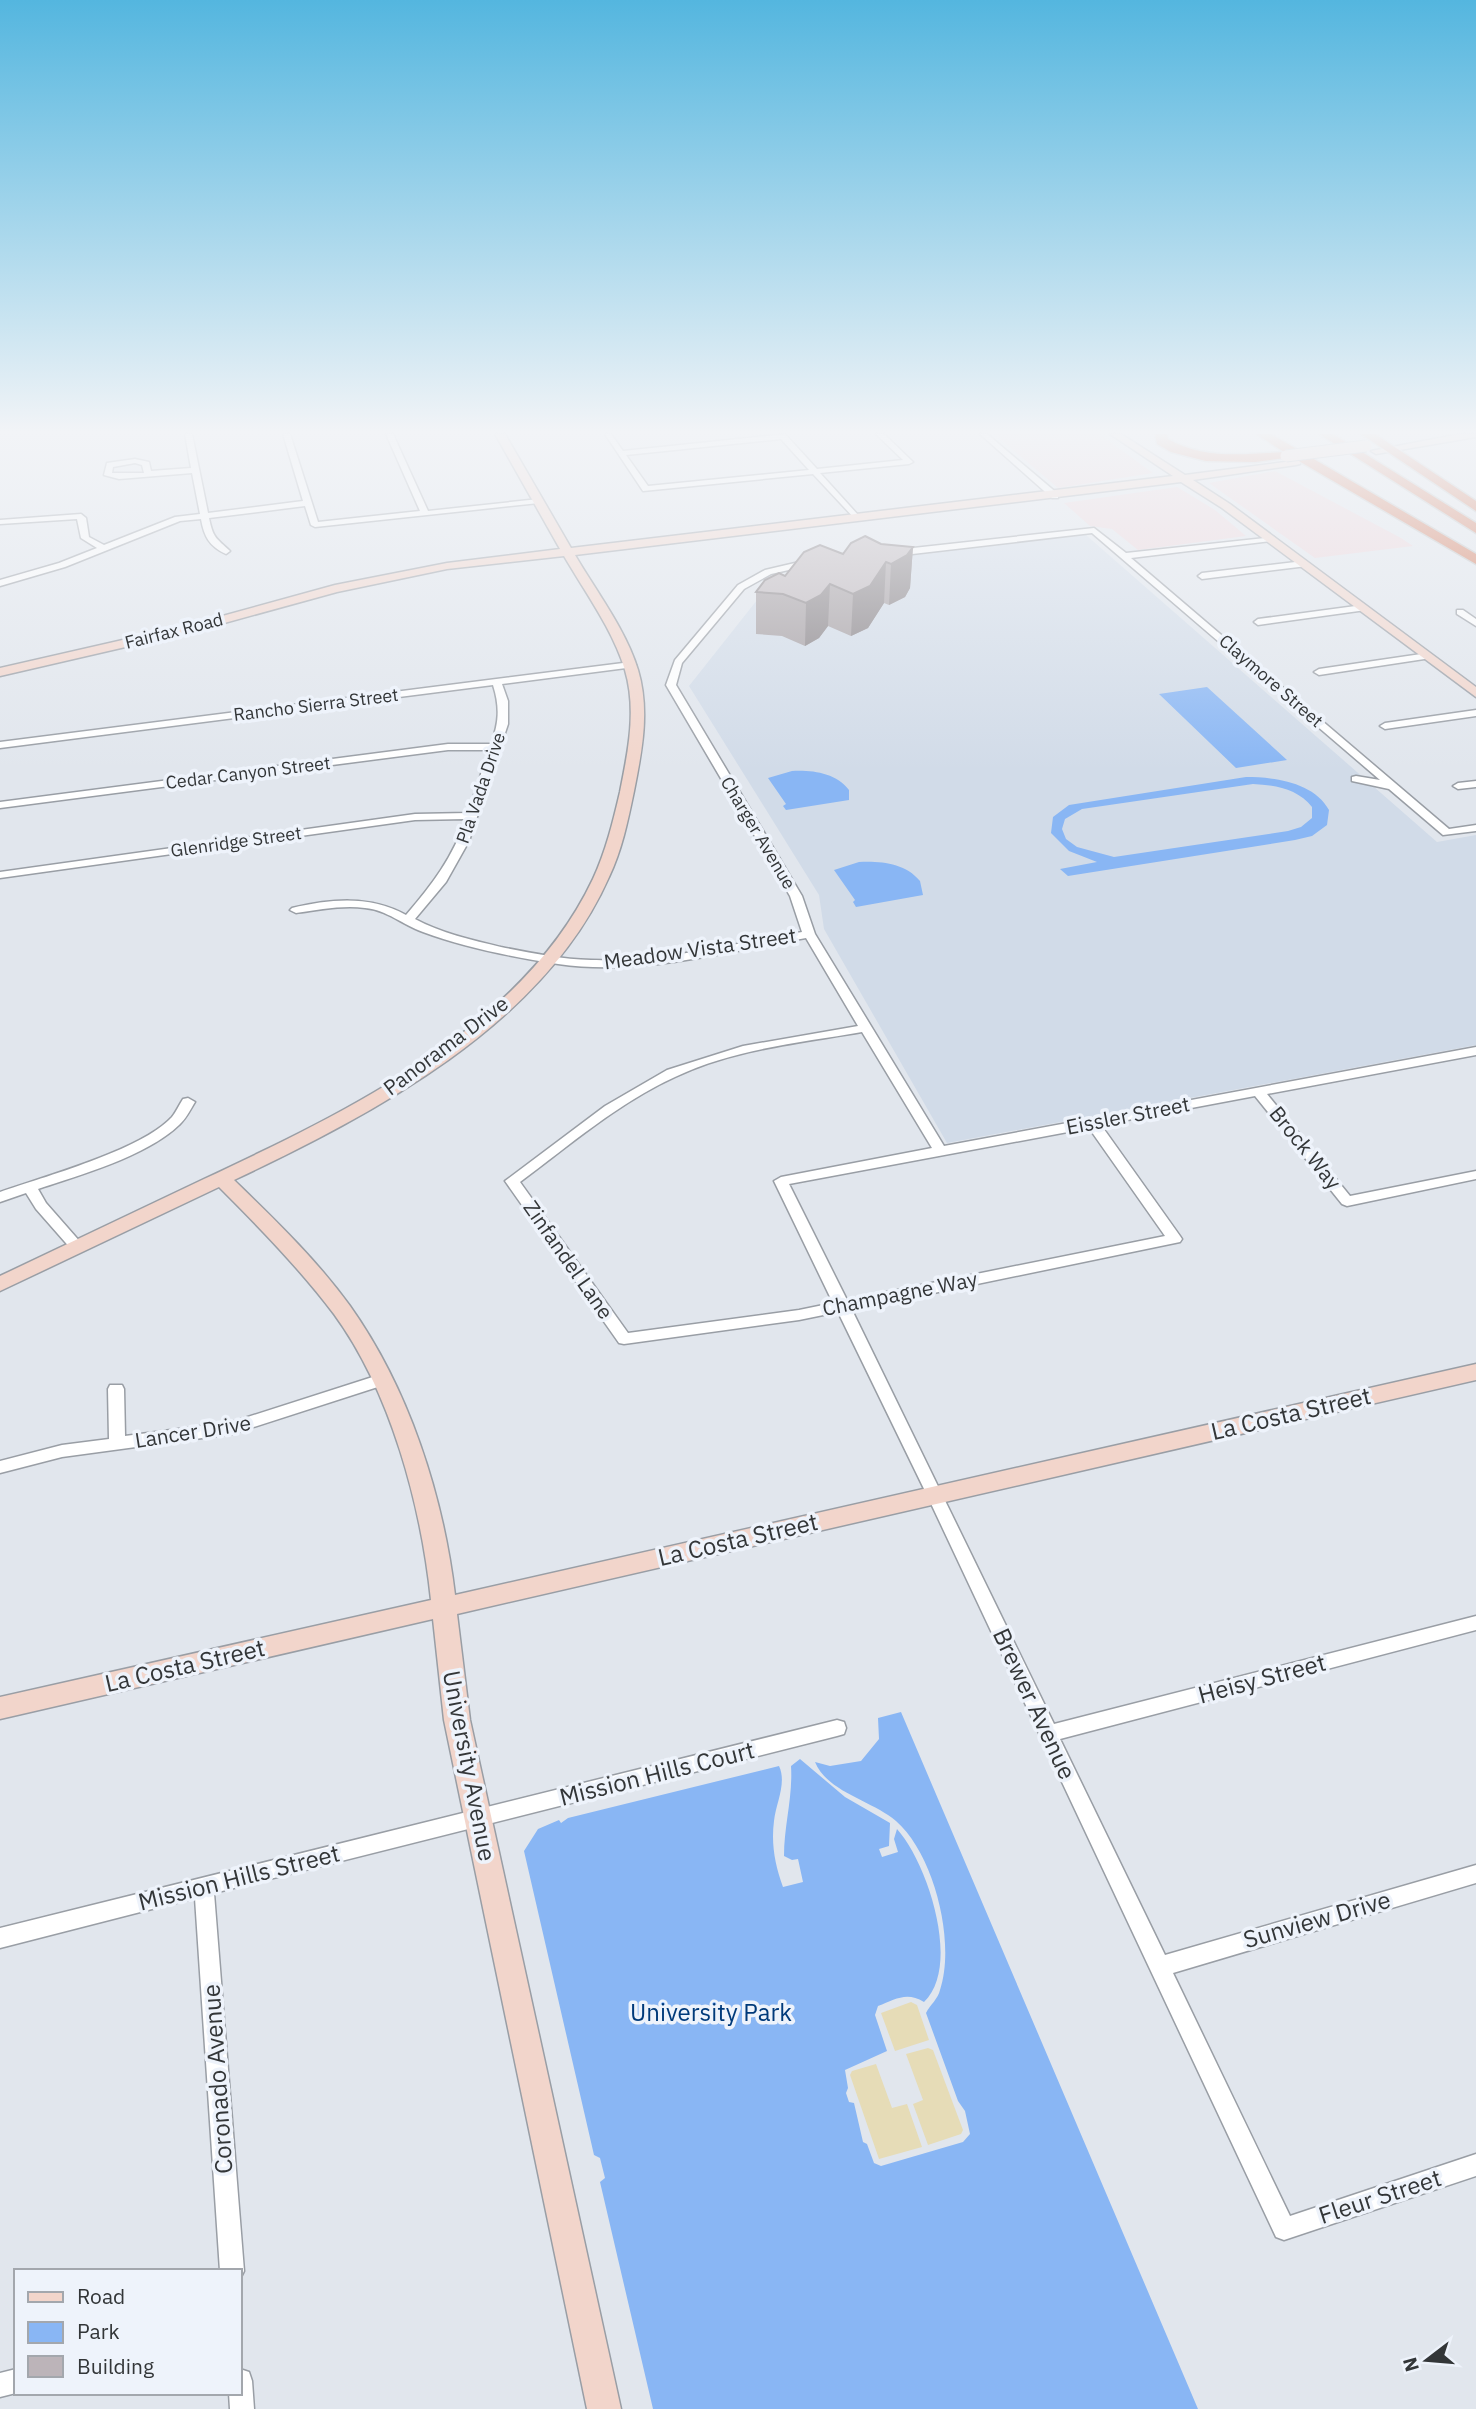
<svg xmlns="http://www.w3.org/2000/svg" width="1476" height="2409" viewBox="0 0 1476 2409" font-family="'IBM Plex Sans',sans-serif">
	<style>
		.commercial { fill: #eed4d9 }
		.built { fill: #d1dbe8 }
		.green { fill: #89b6f4; fill-rule: evenodd }
		.sand { fill: #e6dcb7 }
		.lines { fill: none; stroke-linecap: round; stroke-linejoin: round }
		.street-casing { stroke: #999ea5; stroke-width: 3 }
		.secondary-casing { stroke: #999ea5; stroke-width: 3 }
		.highway-casing { stroke: #c2c3c3; stroke-width: 3 }
		.street { fill: #fff; fill-rule: evenodd }
		.secondary { fill: #f2d5cb; fill-rule: evenodd }
		.highway { fill: #d47453; fill-rule: evenodd }
		.secondary-bridge-casing { stroke: #999ea5; stroke-width: 13; stroke-linecap: butt }
		.secondary-bridge { stroke: #f2d5cb; stroke-width: 11 }
		.wall { fill: #a29b9f }
		.shaded-wall { fill: #847e82 }
		.building { fill: #bcb4b9; stroke: #847e82; stroke-width: 2 }
		.labels { text-anchor: middle; stroke-width: 7; stroke-linejoin: round; paint-order: stroke }
		.far-street-label { font-size: 18px; fill: #333638; stroke: #eef3fb }
		.street-label { font-size: 21px; fill: #333638; stroke: #eef3fb }
		.near-street-label { font-size: 24px; fill: #333638; stroke: #eef3fb }
		.near-park-label { font-size: 24px; fill: #003a7a; stroke: #eef3fb }
	</style>
	<rect width="100%" height="100%" fill="#e1e6ed"/>
	<!-- commercial -->
	<path class="commercial" d="M994 434H1099L1153 473 1058 488Z
		M1275 471 1401 538 1413 546 1315 558 1209 483Z
		M1177 487 1215 510 1246 536 1138 550 1112 529 1090 526 1064 503Z"/>
	<!-- built -->
	<path class="built" d="M1086 535 1437 842 1476 835V1045L947 1143 824 929 819 895 689 686 769 585 807 567Z"/>
	<!-- green -->
	<path class="green" d="M1207 687 1287 760 1236 768 1159 694Z
		M792 771C813 770 836 773 849 790V800L786 810 783 806 786 804 768 778Z
		M1246 777C1274 777 1314 782 1329 810L1327 825 1312 836 1295 840 1068 876 1060 869 1097 862 1069 851 1051 833 1053 817 1069 805ZM1253 784C1275 785 1298 789 1312 807V818L1301 827 1288 831 1114 857 1077 847 1066 839 1062 829 1065 819 1082 809Z
		M859 862C881 861 905 863 920 881L923 895 856 907 853 902 855 900 834 870Z
		M901 1712 1198 2409H653L600 2182 605 2178 600 2158 594 2155 524 1851 538 1829 559 1820 561 1823 568 1818 779 1766C787 1783 776 1803 774 1821 771 1844 775 1865 783 1887L803 1882 798 1859 792 1860 784 1856C784 1825 793 1797 791 1766L800 1759 845 1797 890 1823 889 1846 879 1849 882 1857 898 1852 894 1839 897 1829C927 1862 962 1966 924 2002 906 1991 895 2000 878 2006L875 2015 887 2051 845 2070 848 2088 846 2093 849 2102 854 2103 863 2142 867 2144 874 2163 881 2166 963 2142 970 2134 965 2111 958 2101 926 2013C930 2005 938 1999 940 1990 956 1942 934 1854 896 1821 873 1801 827 1792 815 1762L830 1766 861 1761 879 1739 878 1718Z"/>
	<!-- sand -->
	<path class="sand" d="M911 2002 917 2005 929 2040 895 2051 881 2013Z
		M928 2048 933 2050 963 2130 961 2134 928 2145 913 2104 923 2100 906 2054Z
		M876 2064 892 2108 907 2104 922 2147 879 2159 850 2075 852 2071Z"/>
	<g class="lines">
		<defs>
			<path id="street" d="M185 434H192L208 513 303 501 283 434H290L318 522 420 511 386 434H393L428 511 539 499 543 501 539 503 315 527 311 525 305 506 209 518C213 538 216 538 230 551L226 554C209 546 204 536 201 519L180 521 65 567 0 586V580L59 563 97 548 81 538 77 519 0 524V520L81 514 86 518 89 537 104 545 175 517 200 514 192 473 119 479 104 475 107 463 135 459 149 462 151 471 191 468ZM135 463 142 465 144 473H112L113 467Z
				M605 434H611L623 451 785 434 817 469 903 460 876 434H884L913 462 909 464 820 473 859 516V520H856L813 474 643 491ZM781 439 809 470 648 486 626 455Z
				M980 434H987L1058 494V498H1052Z
				M1094 528 1126 553 1274 537 1275 539 1271 541 1131 558 1449 829 1476 825V831L1443 835 1389 789 1352 781V777L1356 776 1380 780 1092 533 895 556 891 553 895 550Z
				M812 559 815 560V564L771 574 744 589 682 663 676 685 802 896 815 934 944 1146 1476 1047V1055L1267 1094 1350 1196 1476 1171V1179L1347 1206 1342 1204 1255 1096 1101 1125 1180 1236 1182 1239 1180 1242 852 1310 1054 1724 1476 1616V1630L1060 1739 1165 1955 1476 1865V1883L1173 1973 1290 2216 1476 2154V2176L1284 2240 1276 2237 927 1495 838 1312 799 1320 624 1344 619 1343 505 1181 605 1106 667 1070 743 1046 858 1026 806 938C725 952 640 976 558 964 513 957 466 948 423 932 403 925 387 910 365 908 342 905 319 910 296 913L290 910 292 908C331 899 370 895 406 915 432 885 453 857 466 819L415 820 0 878V872L415 814 468 813 489 750H448L0 808V802L448 744H491C499 723 500 707 493 685L0 748V742L631 662 636 665 634 667 502 684 508 701V724L469 841 446 882 415 919C441 933 472 940 501 947 531 953 561 959 591 960 662 962 733 944 802 932L790 896 666 685 675 660 738 585 765 570ZM862 1032 932 1148 781 1177 774 1181 833 1303 799 1310 628 1333 520 1182C570 1145 618 1103 675 1077 733 1049 799 1043 862 1032ZM1089 1128 1165 1236 847 1300 789 1184Z
				M1304 561 1307 562V566L1202 579 1198 576 1202 573Z
				M1363 605 1367 608 1366 610 1258 625 1254 622 1258 619Z
				M1457 610H1463L1476 619V626L1457 614Z
				M1428 653 1433 656 1431 658 1319 675 1314 672 1319 669Z
				M1476 710V716L1385 729 1380 726 1385 723Z
				M1476 781V787L1458 789 1453 786 1458 783Z
				M188 1098 195 1102C190 1110 186 1119 179 1125 147 1156 80 1175 38 1189L46 1203 82 1244 84 1247 82 1250H72L36 1209 26 1193 0 1202V1192C43 1177 142 1150 172 1117 176 1112 179 1105 183 1099Z
				M382 1374 387 1376 390 1380 387 1384 232 1434 62 1457 0 1473V1461L62 1445 109 1439 108 1389 110 1385H122L124 1389 125 1436 232 1422Z
				M837 1720 844 1722 846 1728 844 1734 837 1736 214 1893 244 2271 240 2279V2271H220L195 1898 0 1948V1928Z
				M16 2369V2393L0 2397V2373Z
				M240 2369 249 2372 252 2381 254 2409H230L229 2393H240Z"/>
			<path id="secondary" d="M495 434H505L571 548 1173 476 1110 434H1121L1185 475 1300 460V464L1296 465 1193 480 1230 504 1476 687V697L1222 508 1181 482 575 555C596 591 626 630 638 670 650 710 642 751 634 791 628 820 622 850 609 877 544 1025 373 1114 234 1180 275 1220 316 1259 350 1306 409 1389 443 1495 455 1595L1476 1364V1380L457 1614 470 1720 621 2409H587L444 1720 433 1619 0 1719V1697L431 1600C421 1505 391 1392 334 1314 299 1268 260 1228 219 1187L0 1291V1276C68 1244 136 1211 204 1179 345 1113 523 1028 593 879 606 851 613 822 620 792 628 752 637 710 625 670 613 630 585 592 564 556L447 569 337 592 199 630 0 676V668L197 623 335 585 447 563 560 549Z
				M1460 434H1476V437L1376 454 1371 451Z"/>
			<path id="highway" d="M1155 434H1167L1168 439C1204 460 1244 454 1284 452L1256 434H1271L1476 554V564L1292 457 1255 462 1206 461 1171 452 1157 444Z
				M1319 434H1333L1476 523V533Z
				M1361 434H1375L1476 501V511Z"/>
		</defs>
		<!-- street casing -->
		<use href="#street" class="street-casing"/>
		<!-- secondary casing -->
		<use href="#secondary" class="secondary-casing"/>
		<!-- highway casing -->
		<use href="#highway" class="highway-casing"/>
		<!-- street -->
		<use href="#street" class="street"/>
		<!-- secondary -->
		<use href="#secondary" class="secondary"/>
		<!-- highway -->
		<use href="#highway" class="highway"/>
		<defs>
			<path id="secondary-bridge" d="M1286 456 1366 446"/>
		</defs>
		<!-- secondary-bridge casing -->
		<use href="#secondary-bridge" class="secondary-bridge-casing"/>
		<!-- secondary-bridge -->
		<use href="#secondary-bridge" class="secondary-bridge"/>
	</g>
	<!-- wall -->
	<path class="wall" d="M881 544 913 547 910 588 905 597 889 605 884 603 868 628 851 636 828 626 819 638 805 646 782 636 756 634V592L785 576 843 554Z"/>
	<!-- shaded-wall -->
	<path class="shaded-wall" d="M913 547 910 588 905 597 889 605 891 564Z
		M886 562 884 603 868 628 851 636 853 594Z
		M830 584 828 626 819 638 805 646 806 603Z"/>
	<!-- building -->
	<path class="building" d="M865 536 881 544 913 547 907 555 891 564 886 562 870 586 853 594 830 584 821 595 806 603 783 594 756 592 765 580 779 573 785 576 804 552 820 545 843 554 851 543Z"/>
	<!-- sky -->
	<linearGradient id="sky" x2="0" y2="1"><stop stop-color="#54b6df"/><stop offset="0.56" stop-color="#f2f4f7"/><stop offset="1" stop-color="#f2f4f7" stop-opacity="0"/></linearGradient>
	<rect width="1476" height="771" fill="url(#sky)"/>
	<g class="labels">
		<!-- far-street labels -->
		<g class="far-street-label">
			<text transform="translate(174 631) rotate(-14)" y="6">Fairfax Road</text>
			<text transform="translate(1271 681) rotate(41)" y="6">Claymore Street</text>
			<text transform="translate(316 705) rotate(-7)" y="6">Rancho Sierra Street</text>
			<text transform="translate(248 773) rotate(-7)" y="6">Cedar Canyon Street</text>
			<text transform="translate(481 788) rotate(-71)" y="6">Pla Vada Drive</text>
			<text transform="translate(758 833) rotate(59)" y="6">Charger Avenue</text>
			<text transform="translate(236 842) rotate(-8)" y="6">Glenridge Street</text>
		</g>
		<!-- street labels -->
		<g class="street-label">
			<text transform="translate(700 949) rotate(-8)" y="7">Meadow Vista Street</text>
			<text transform="translate(446 1046) rotate(-37)" y="7">Panorama Drive</text>
			<text transform="translate(1128 1116) rotate(-11)" y="7">Eissler Street</text>
			<text transform="translate(1305 1148) rotate(51)" y="7">Brock Way</text>
			<text transform="translate(568 1260) rotate(55)" y="7">Zinfandel Lane</text>
			<text transform="translate(900 1294) rotate(-11)" y="7">Champagne Way</text>
			<text transform="translate(193 1432) rotate(-9)" y="7">Lancer Drive</text>
		</g>
		<!-- near-street labels -->
		<g class="near-street-label">
			<text transform="translate(1291 1414) rotate(-13)" y="8">La Costa Street</text>
			<text transform="translate(738 1540) rotate(-13)" y="8">La Costa Street</text>
			<text transform="translate(185 1666) rotate(-13)" y="8">La Costa Street</text>
			<text transform="translate(1262 1679) rotate(-15)" y="8">Heisy Street</text>
			<text transform="translate(1034 1704) rotate(65)" y="8">Brewer Avenue</text>
			<text transform="translate(469 1766) rotate(79)" y="8">University Avenue</text>
			<text transform="translate(657 1774) rotate(-14)" y="8">Mission Hills Court</text>
			<text transform="translate(239 1878) rotate(-14)" y="8">Mission Hills Street</text>
			<text transform="translate(1317 1920) rotate(-16)" y="8">Sunview Drive</text>
			<text transform="translate(218 2079) rotate(-94)" y="8">Coronado Avenue</text>
			<text transform="translate(1380 2197) rotate(-18)" y="8">Fleur Street</text>
		</g>
		<!-- near-park labels -->
		<g class="near-park-label">
			<text x="711" y="2021">University Park</text>
		</g>
	</g>
	<!-- legend -->
	<rect x="14" y="2269" width="228" height="126" fill="#eef3fb" stroke="#a3a7ad" stroke-width="2"/>
	<rect x="28" y="2292" width="35" height="10" fill="#f2d5cb" stroke="#a3a7ad" stroke-width="2"/>
	<text x="77" y="2304" font-size="21" fill="#333638">Road</text>
	<rect x="28" y="2322" width="35" height="21" fill="#89b6f4" stroke="#a3a7ad" stroke-width="2"/>
	<text x="77" y="2339" font-size="21" fill="#333638">Park</text>
	<rect x="28" y="2356" width="35" height="21" fill="#bcb4b9" stroke="#a3a7ad" stroke-width="2"/>
	<text x="77" y="2374" font-size="21" fill="#333638">Building</text>
	<!-- north arrow -->
	<g transform="translate(1427 2360) rotate(254)" stroke="#eef3fb" stroke-width="5" paint-order="stroke">
	<path d="M0-5L12 26L0 18L-12 26Z" fill="#333638"/>
	<text y="-10" font-size="19" font-weight="bold" text-anchor="middle" fill="#333638">N</text>
	</g>
</svg>
